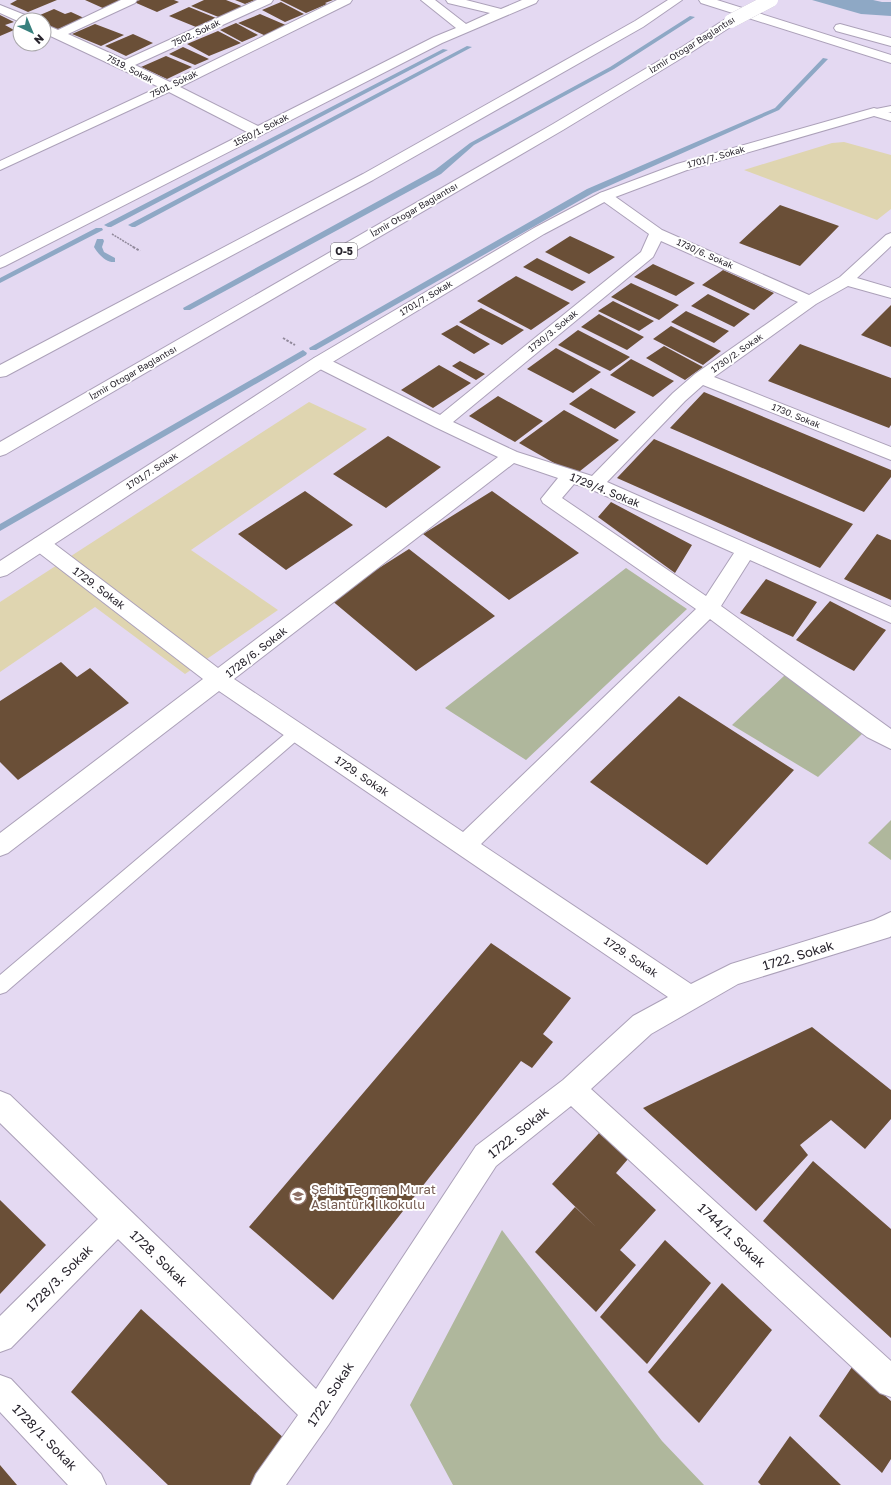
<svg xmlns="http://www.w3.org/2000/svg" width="891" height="1485" viewBox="0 0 891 1485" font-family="'Golos Text',sans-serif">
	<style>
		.green { fill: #afb79c }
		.sand { fill: #dfd5b0 }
		.water { fill: #8ea8c5 }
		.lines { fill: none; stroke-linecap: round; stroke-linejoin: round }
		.stream { fill: #8ea8c5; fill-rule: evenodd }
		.building { fill: #6a4f37 }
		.lane-casing { stroke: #aca1b9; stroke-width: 2 }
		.street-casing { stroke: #aca1b9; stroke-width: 2 }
		.secondary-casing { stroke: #aca1b9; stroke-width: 2 }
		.highway-casing { stroke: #aca1b9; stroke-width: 2 }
		.path-far1 { stroke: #91899b; stroke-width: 1.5; stroke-dasharray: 2 1; stroke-linecap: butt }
		.path { stroke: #91899b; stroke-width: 2; stroke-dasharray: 2.5 1.5; stroke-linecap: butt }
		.lane { fill: #fff; fill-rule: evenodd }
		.street { fill: #fff; fill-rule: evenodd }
		.secondary { fill: #fff; fill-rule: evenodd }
		.highway { fill: #fff; fill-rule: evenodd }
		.highway-bridge-casing { stroke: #aca1b9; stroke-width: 14; stroke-linecap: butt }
		.highway-bridge { stroke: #fff; stroke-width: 14 }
		.labels { text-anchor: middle; stroke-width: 4; stroke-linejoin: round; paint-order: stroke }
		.far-street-label { font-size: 9px; fill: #28242d; stroke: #fff }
		.shield { fill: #fff; stroke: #68666c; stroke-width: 1 }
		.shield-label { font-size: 10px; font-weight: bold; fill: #28242d }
		.street-label { font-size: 11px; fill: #28242d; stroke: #fff }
		.near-street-label { font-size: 13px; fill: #28242d; stroke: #fff }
		.near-education-label { font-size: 13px; fill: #785e54; stroke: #fff; text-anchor: start }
	</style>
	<rect width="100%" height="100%" fill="#e4d9f2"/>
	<!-- green -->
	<path class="green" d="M626 568 687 609 526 760 445 708Z
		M785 675 863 733 818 777 732 725Z
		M891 820V860L868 843Z
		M502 1230 662 1441 704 1485H453L410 1405Z"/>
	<!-- sand -->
	<path class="sand" d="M844 142 891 155V209L877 220 744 170 832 143Z
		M309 402 367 429 191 550 278 610 185 674 95 607 0 672V602Z"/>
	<!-- water -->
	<path class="water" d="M812 0H873L882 2H891V16L861 14Z"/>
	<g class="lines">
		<!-- stream -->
		<path class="stream" d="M690 16 695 17 614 69 474 145 441 174 190 310H184L183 308 435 170 470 143 610 67Z
			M467 46 472 47 135 227H132L128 225Z
			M443 49 448 50 111 227H108L104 225Z
			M823 58 828 59 779 110 593 193 316 350H310L309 348 587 189 775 108Z
			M96 228H102L103 230 0 283V278Z
			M97 239H103L104 241 102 247 104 252 115 258V262C106 263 98 254 94 247Z
			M303 350 307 353 306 355 0 531V524Z"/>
	</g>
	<!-- building -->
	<path class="building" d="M17 0H57L28 12 10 4Z
		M85 0H128L105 9Z
		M140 0H174L179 2 157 12 134 2Z
		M204 0H226L244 7 221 18 191 6Z
		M235 0H255L245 4Z
		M280 0H333L325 3 327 4 306 13Z
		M281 2 304 14 285 22 262 10Z
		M189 7 216 18 196 27 169 16Z
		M54 9 65 14 71 12 84 18 56 30 44 24V20H37L33 18Z
		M260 14 288 26 266 36 238 23Z
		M0 15 14 22 5 25 14 30 0 36Z
		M236 23 258 35 242 42 220 30Z
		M95 24 124 35 101 46 72 34Z
		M218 31 241 43 209 56 187 44Z
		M133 34 153 43 126 56 105 46Z
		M183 47 209 59 195 65 169 54Z
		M166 56 192 67 167 79 141 67Z
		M780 205 839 226 800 266 739 243Z
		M570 236 615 257 589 274 545 252Z
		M537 258 586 282 572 291 523 267Z
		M653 264 695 283 676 296 634 277Z
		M723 270 774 293 754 310 702 285Z
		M516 276 570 303 531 330 477 301Z
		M631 283 679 305 659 320 611 297Z
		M708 294 750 314 734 327 691 306Z
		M613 301 654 321 639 331 598 311Z
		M891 305V347L861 335Z
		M481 308 524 330 502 345 459 322Z
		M686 311 729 331 714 343 671 322Z
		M599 314 644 337 627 350 581 327Z
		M457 325 490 344 474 354 441 334Z
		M671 326 721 351 703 365 653 339Z
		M578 330 630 357 610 371 558 345Z
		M800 344 891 378V425L889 428 768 381Z
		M664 346 703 367 685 380 646 358Z
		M556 348 601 372 573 393 527 369Z
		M631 359 674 381 653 397 610 375Z
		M460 361 485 374 476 380 452 366Z
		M439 365 471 383 433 408 401 390Z
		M591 388 636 412 615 429 569 404Z
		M704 392 891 470V477L864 512 670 428Z
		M498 396 543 421 515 442 469 416Z
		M564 410 619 440 575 475 519 443Z
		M388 436 441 467 386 508 333 474Z
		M654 439 853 524 820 568 617 478Z
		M305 491 353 525 286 570 238 534Z
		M492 491 579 553 509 600 423 534Z
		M611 502 692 545 675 573 598 517Z
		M877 534 891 540V600L844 579Z
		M409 549 495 616 416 671 330 599Z
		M766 579 817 602 793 637 740 613Z
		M830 601 886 630 854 671 796 640Z
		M61 662 77 677 90 668 129 703 18 780 0 762V701Z
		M679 696 794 770 707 865 590 782Z
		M491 943 571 998 543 1034 553 1042 532 1068 521 1061 333 1300 249 1227Z
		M812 1027 891 1090V1119L865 1149 831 1120 800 1145 808 1155 756 1211 643 1108Z
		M599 1133 628 1159 616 1173 656 1210 620 1250 636 1265 596 1312 535 1252 575 1207 596 1227 552 1184Z
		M813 1161 891 1229V1338L763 1221Z
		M0 1200 46 1245 0 1294Z
		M665 1240 711 1283 647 1364 600 1317Z
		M722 1283 772 1330 699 1423 648 1372Z
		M141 1309 286 1440 253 1485H168L71 1392Z
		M852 1367 891 1401V1459L882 1473 819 1416Z
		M790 1436 841 1485H761L758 1482Z
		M0 1465 17 1485H0Z"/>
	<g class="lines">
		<defs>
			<path id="lane" d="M891 106V112L874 115 869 112 871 110Z
				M297 726 302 728 304 732 302 736 6 992 0 994V975L292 728Z"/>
			<path id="street" d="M121 0H137L135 3 68 34 125 60 257 0H273L271 3 135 65 170 82 337 0H352L350 3 180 87 258 126 434 37 456 28 421 0H435L466 24 490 13 448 3 446 0H466L501 9 522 0H538L536 3 442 43 5 266 0 268V257L247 132 169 92 0 170V161L159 87 44 33V24L58 30Z
				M0 5 30 17 32 20H20V22L0 13Z
				M605 192 610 193 662 230 809 295 840 277 886 235 891 233V246L857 278 891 288V298L848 286 816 304 714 377 891 447V460L703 385 685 401 607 482 891 607V623L750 560 721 606 891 729V749L867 737 710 619 481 844 691 984 731 964 874 920 891 912V936L890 937 738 984 651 1034 591 1089 891 1361V1397L880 1393 571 1106 496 1166 329 1424 286 1485H251L256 1474 298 1415 118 1239 11 1348 0 1352V1316L98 1219 0 1123V1091L10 1095 316 1389 476 1146 563 1080 633 1016 668 997 219 691 8 853 0 856V833L203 679 34 549 31 544 34 539 41 537 48 539 218 668 498 457 435 427 314 366 312 362 314 358 320 357 326 358 440 415 641 252 649 234 600 199 598 196 600 193ZM661 241 798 302 695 374 673 393 592 476 517 452 453 422 653 257ZM514 463 558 478 541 499 543 503 696 609 463 832 234 679ZM574 484 588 488 734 553 706 596 562 498Z
				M0 1375 11 1379 101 1474 106 1485H68L0 1412Z"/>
			<path id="secondary" d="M699 0H717L891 55V63L701 3Z
				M840 24 891 38V46L836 31 834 28 836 25Z
				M874 108 891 113V121L874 116 687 170 610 199 544 234 326 366 7 575 0 577V561L314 358 534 228 600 193 677 164Z"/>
			<path id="highway" d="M668 0H682L643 27 373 180 6 376 0 377V365L363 174 635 21Z
				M731 17 735 18 737 21 735 24 690 53 563 130 6 454 0 456V442L553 124 682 47 727 18Z"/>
		</defs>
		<!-- lane casing -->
		<use href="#lane" class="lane-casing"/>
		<!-- street casing -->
		<use href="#street" class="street-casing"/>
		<!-- secondary casing -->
		<use href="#secondary" class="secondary-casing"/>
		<!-- highway casing -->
		<use href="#highway" class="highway-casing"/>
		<!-- path-far1 -->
		<path class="path-far1" d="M112 234 135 248"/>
		<!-- path -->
		<path class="path" d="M133 247 140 251
			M283 338 295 345"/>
		<!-- lane -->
		<use href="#lane" class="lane"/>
		<!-- street -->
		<use href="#street" class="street"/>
		<!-- secondary -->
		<use href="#secondary" class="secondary"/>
		<!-- highway -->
		<use href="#highway" class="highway"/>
		<defs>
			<path id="highway-bridge" d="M731 21 771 0"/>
		</defs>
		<!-- highway-bridge casing -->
		<use href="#highway-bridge" class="highway-bridge-casing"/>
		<!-- highway-bridge -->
		<use href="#highway-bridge" class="highway-bridge"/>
	</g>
	<!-- icons -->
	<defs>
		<symbol id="school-ring" viewBox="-11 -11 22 22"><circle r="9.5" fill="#fff" stroke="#8d6e63" stroke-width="1.5"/><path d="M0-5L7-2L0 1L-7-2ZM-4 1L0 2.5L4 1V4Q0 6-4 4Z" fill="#8d6e63"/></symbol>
	</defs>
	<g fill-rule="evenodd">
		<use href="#school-ring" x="288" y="1186" width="20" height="20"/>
	</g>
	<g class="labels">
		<!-- far-street labels -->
		<g class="far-street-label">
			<text transform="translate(196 33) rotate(-25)" y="3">7502. Sokak</text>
			<text transform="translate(692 45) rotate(-32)" y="3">İzmir Otogar Bağlantısı</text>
			<text transform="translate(130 69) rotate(27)" y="3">7519. Sokak</text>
			<text transform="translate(174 84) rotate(-26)" y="3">7501. Sokak</text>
			<text transform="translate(261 130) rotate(-27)" y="3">1550/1. Sokak</text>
			<text transform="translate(716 157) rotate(-16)" y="3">1701/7. Sokak</text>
			<text transform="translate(414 210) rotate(-30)" y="3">İzmir Otogar Bağlantısı</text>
			<text transform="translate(705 254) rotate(24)" y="3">1730/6. Sokak</text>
			<text transform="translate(426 298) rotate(-31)" y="3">1701/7. Sokak</text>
			<text transform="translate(553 331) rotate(-39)" y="3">1730/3. Sokak</text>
			<text transform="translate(737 353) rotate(-35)" y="3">1730/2. Sokak</text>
			<text transform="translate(133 373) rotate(-30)" y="3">İzmir Otogar Bağlantısı</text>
			<text transform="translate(796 416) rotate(22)" y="3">1730. Sokak</text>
			<text transform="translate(152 471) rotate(-33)" y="3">1701/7. Sokak</text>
		</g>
		<!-- shield labels -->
		<rect class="shield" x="331" y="243" width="26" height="16" rx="3"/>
		<g class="shield-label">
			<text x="344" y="255">O-5</text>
		</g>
		<!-- street labels -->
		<g class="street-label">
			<text transform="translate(605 490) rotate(22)" y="4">1729/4. Sokak</text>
			<text transform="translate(99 588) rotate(37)" y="4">1729. Sokak</text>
			<text transform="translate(256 652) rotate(-38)" y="4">1728/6. Sokak</text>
			<text transform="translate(362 776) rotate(34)" y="4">1729. Sokak</text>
			<text transform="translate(631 957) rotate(34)" y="4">1729. Sokak</text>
		</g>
		<!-- near-street labels -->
		<g class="near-street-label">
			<text transform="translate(798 955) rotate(-17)" y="5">1722. Sokak</text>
			<text transform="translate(518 1132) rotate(-39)" y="5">1722. Sokak</text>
			<text transform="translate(732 1235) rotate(43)" y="5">1744/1. Sokak</text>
			<text transform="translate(159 1258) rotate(44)" y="5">1728. Sokak</text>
			<text transform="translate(59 1278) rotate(-45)" y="5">1728/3. Sokak</text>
			<text transform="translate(330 1394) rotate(-57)" y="5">1722. Sokak</text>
			<text transform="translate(45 1437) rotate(46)" y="5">1728/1. Sokak</text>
		</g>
		<!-- near-education labels -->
		<g class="near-education-label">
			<text x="311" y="1194">Şehit Teğmen Murat<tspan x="311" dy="15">Aslantürk İlkokulu</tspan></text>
		</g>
	</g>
	<!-- north arrow -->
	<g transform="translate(32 32) rotate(136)"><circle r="19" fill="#ffffff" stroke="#a9a7ab"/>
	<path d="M0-3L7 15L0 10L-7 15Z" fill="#38807d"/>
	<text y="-6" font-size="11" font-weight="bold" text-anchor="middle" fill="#28242d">N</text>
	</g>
</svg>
